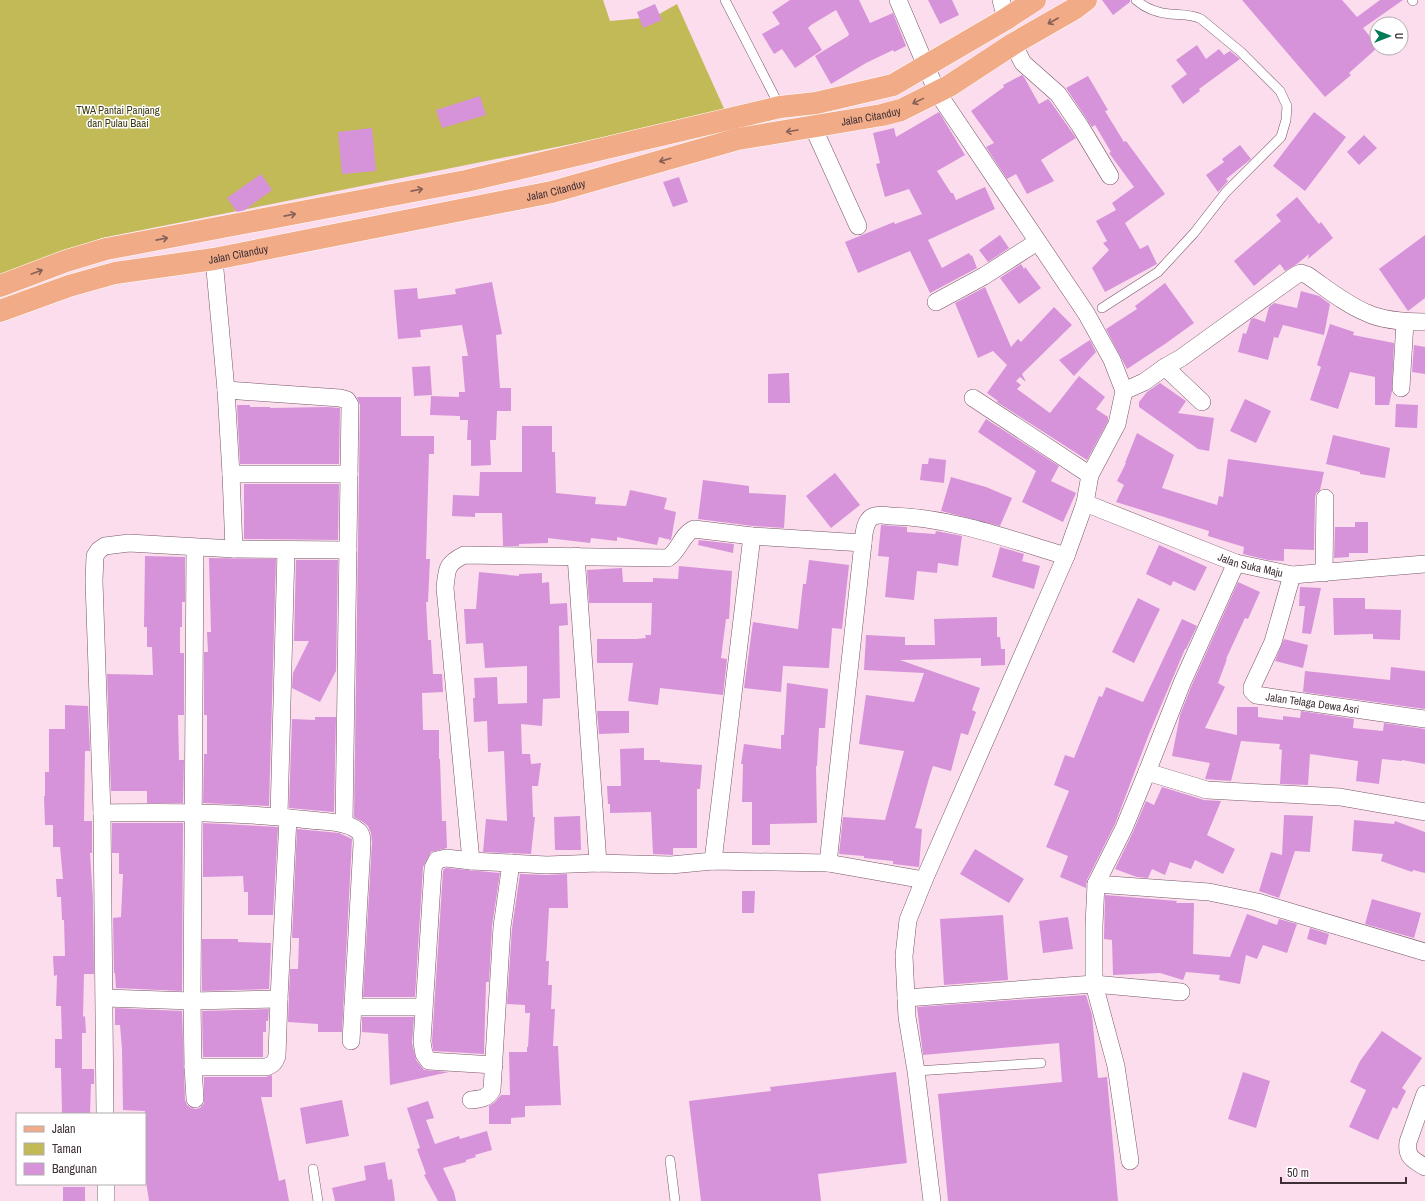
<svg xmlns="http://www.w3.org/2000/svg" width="1425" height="1201" viewBox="0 0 1425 1201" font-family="'Archivo Narrow',sans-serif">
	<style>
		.green { fill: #c1ba57 }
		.building { fill: #d693da }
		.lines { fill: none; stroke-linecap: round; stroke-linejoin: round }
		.lane-casing { stroke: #765668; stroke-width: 10 }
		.street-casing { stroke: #765668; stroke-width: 18 }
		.primary-casing { stroke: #fff; stroke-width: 23 }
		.lane { stroke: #fff; stroke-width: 9 }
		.street { stroke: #fff; stroke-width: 17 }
		.primary { stroke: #f2ab87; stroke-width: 22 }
		.oneway { stroke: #866157 }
		.labels { text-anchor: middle; stroke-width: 3; stroke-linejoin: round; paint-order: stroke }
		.park-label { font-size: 11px; fill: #3d3a0f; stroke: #fff }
		.street-label { font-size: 11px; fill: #3e2f37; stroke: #fff }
	</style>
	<rect width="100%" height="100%" fill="#fcdded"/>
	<!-- green -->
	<path class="green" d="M0 0H603L610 21 643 18 647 21 677 4 726 113 102 238 0 279Z"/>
	<!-- building -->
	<path class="building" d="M790 0H859L870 23 893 13 906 46 894 52 893 50 866 63 831 84 815 56 848 36 849 34 836 10 811 25 808 28 822 50 795 68 782 49 774 54 762 34 780 24 772 12Z
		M928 0H952L959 15 940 24Z
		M1102 0H1130V2L1113 15Z
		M1242 0H1342L1357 17 1380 0H1403L1363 28 1377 45V48L1349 73 1351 75 1325 97Z
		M655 4 662 20 643 28 637 12Z
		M1197 45 1206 59 1219 49 1224 55 1230 51 1240 59 1199 89 1200 91 1183 104 1171 86 1187 74 1176 60Z
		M1022 75 1024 77 1039 104 1048 99 1050 101 1076 138 1041 160 1054 181 1027 194 1016 174 1007 179 986 147 994 143 971 111 1004 87 1003 85Z
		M1088 76 1108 110 1105 111 1124 142 1126 141 1165 194 1125 223 1140 249 1148 245 1157 264 1105 292 1092 268 1109 250 1103 243 1107 241 1096 221 1116 210 1112 203 1134 187 1109 153 1111 152 1095 125 1092 127 1066 88Z
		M480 96 486 115 442 128 436 110Z
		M939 112 965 155 937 171 951 193H953L956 200 985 187 995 209 928 240 942 268 969 253 971 256 972 255 977 268 930 293 910 251 858 273 845 242 894 222 895 224 922 214 909 189 885 197 876 164 880 163 873 133 894 128 896 137Z
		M1314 112 1346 137 1305 191 1273 166Z
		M372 128 376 171 342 174 338 132Z
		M1364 135 1377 148 1359 165 1347 152Z
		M1240 145 1251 159 1226 179 1228 181 1218 192 1206 175 1224 162 1222 159Z
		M261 174 272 190 245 210 237 212 227 198Z
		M679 177 688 202 673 207 663 182Z
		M1297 197 1319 224 1321 222 1333 238 1308 259 1309 254 1297 264 1285 271 1280 264 1254 286 1234 261 1281 221 1276 215Z
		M1000 235 1009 248 988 262 979 250Z
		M1425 235V298L1408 311 1379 269Z
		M1021 264 1024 269 1025 267 1041 288 1019 304 1000 278Z
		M492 282 502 334 496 335 500 388H511V411H497L496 440H490L491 465 471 466V440H467L468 420H460V416L430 415 431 396 459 397V392H465L462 356H468L462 325 420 330 421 337 398 339 394 290 417 288 418 299 456 294 455 289Z
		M1165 283 1194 323 1165 344 1127 369 1106 329 1137 309 1135 306Z
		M985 287 1011 347 1018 339 1021 342 1054 307 1072 325 1022 374 1026 382 1020 377 1016 381 1021 385 1017 389 1050 413 1079 376 1105 397 1096 409 1108 417V421L1087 460 997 402 998 401 987 393 1007 365 993 351 978 358 955 303Z
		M1301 291 1319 296 1330 304 1324 335 1283 325 1278 338 1274 337 1268 360 1238 352 1243 333 1246 334 1251 319 1254 318 1265 322 1269 307 1274 303 1297 308Z
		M1330 324 1354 332 1353 335 1394 343 1392 391 1389 405H1375V377L1350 372 1338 409 1310 400 1321 367 1317 365Z
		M1090 340 1096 352 1074 376 1059 360Z
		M1414 345 1425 347V374L1412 372Z
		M430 366 432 395 414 396 412 367Z
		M789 373 790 403H768V374Z
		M1160 383 1186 401 1178 413 1214 418 1209 451 1198 449 1139 407V402L1147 392Z
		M357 397H401V436H434V454H429L426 559H430L428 602H426L428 640H431L433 674H442L443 692 422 693 423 730H439V759H440L442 821H446L447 848 431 852 423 867 415 997H363L372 842 371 833 368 826 363 822 354 817 360 405Z
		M1245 399 1271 411 1256 443 1230 431Z
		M1396 404 1418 405 1417 428 1395 427Z
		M237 405H250V407H270V408L327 407 340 408 339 464H240Z
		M986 419 1059 466 1051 481 1076 493 1063 522 1022 502 1036 471 978 432Z
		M522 426H552V452H555L556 493 596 497 595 504 626 506 630 490 667 498 664 509 676 512 671 540 659 537 657 545 617 537V541L591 538 590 543 548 538V543L519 544V546H503L502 513H475V517L452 516 453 495 479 496 480 472H522Z
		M1137 433 1174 455 1162 488 1217 505 1219 496 1223 497 1228 459 1324 472 1320 490 1316 493 1315 498 1314 550 1284 549V561L1268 560 1243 554 1244 547 1208 536 1209 531 1116 502 1124 485 1117 481 1126 463H1125Z
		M1333 435 1390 448 1385 478 1360 474V472L1326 464Z
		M929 458 946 460 944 483 920 480 922 464H928Z
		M835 473 860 505 831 528 806 496Z
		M951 477 986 487 1012 498 1000 526 941 511Z
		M703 480 749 486V493L786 495 784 528 753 526 698 519Z
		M244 484H339L338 540 244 539Z
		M1355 522H1368V553H1349V557L1334 558 1335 527H1355Z
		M881 525 907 527V532L935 534 936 531 962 536 958 566 938 563 937 573 917 571 914 600 885 597 889 557 878 556Z
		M699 540 734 544 733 553 698 545Z
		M1159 545 1207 567 1195 591 1173 581 1171 586 1146 574Z
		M1000 547 1024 554 1022 561 1040 566 1034 589 992 577Z
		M145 556 185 557V602H182V627H180V653H184V715H178L179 760H184L183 803H147V791H111L107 674 153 675 152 647H147V627H144Z
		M209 558 276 559 269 806 203 803 204 760V754H207V715H204V652H208L207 632H211Z
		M296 560H338L336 671 320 702 292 688 293 673 309 641H294Z
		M809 560 849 565 842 629 832 628 829 668 783 666 781 692 744 688 753 622 798 629 803 584H806Z
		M679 566 732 571 729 619H726L721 658 727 659 723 695 660 688 658 705 628 701 633 663H597V639H636L646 638 645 635H651L652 603H589L587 570 622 568 623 582H653V578L678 579Z
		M479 572 519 576V574L542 573V583L549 582 550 604 567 603 568 625 559 626 560 698 543 699 542 726 521 724 522 754H530L531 764 541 763 538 786H532L533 817H535L531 854 483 852 486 819 507 821 504 751 488 752 487 721 474 722 473 698H475L474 678 497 677 498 704 527 703V666L485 668 483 643 466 644 464 609H476Z
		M1238 582 1260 592 1248 619 1245 618 1226 659H1227L1218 683 1225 687 1205 728 1237 735V707H1258V717L1283 720V716L1300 718 1301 711 1354 719 1353 728 1383 731 1384 723 1425 729V764L1402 760V761L1382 759 1379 784 1356 781 1358 761 1310 754 1308 785 1280 784 1282 750 1279 749 1280 744 1241 741 1231 781 1205 779 1210 763 1172 756 1180 715 1191 687Z
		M1300 587 1321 588 1311 634 1302 633 1305 606H1299Z
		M1138 598 1160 609 1134 663 1112 652Z
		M1333 598H1365V609L1401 610 1400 640 1373 639V634L1334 635Z
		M997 617V637H1000L1001 649H1005V665L981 666V658L900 660 980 688 972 710 976 712 968 735 961 733 951 771 933 766 930 775 915 828 922 829 919 867 893 864V861L864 858V856L839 854 843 817 885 820 904 751 859 744 866 695 914 702 924 673 864 670 866 635 905 637V645H935L934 619Z
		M1182 619 1197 626 1186 649H1185L1149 734 1115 824 1087 880 1086 888 1060 877 1068 856 1046 847 1069 791 1054 785 1065 755 1074 758 1099 696 1102 697 1106 687 1143 702Z
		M1284 639 1308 645 1303 668 1275 661Z
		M1391 667 1425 671V709L1303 692 1305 671 1390 680Z
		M787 683 828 689 825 728H819L817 766H816L817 823 770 824V845H752V802H742L743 764H741L744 744 781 749V735H784Z
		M65 705 88 706 90 751H85L84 821H92V853H90L93 900 94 974H84L83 1017 85 1016 86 1033H82V1069H94V1084H91L90 1114H62L61 1068H55V1039H62L61 1006H56L57 975 54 976 53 956H65L64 920H62L61 897H57L56 879H63L60 847H53V825H45L44 796H45V772H49V729H65Z
		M597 711H629V733L599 734Z
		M315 717H336L334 812 289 808 292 719 315 720Z
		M644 748V760H660V762L702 765 700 789H697V848H673V855L653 854 651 812 610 813V804H608L607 786H621L620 749Z
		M1162 787 1204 800 1221 801 1207 835 1235 849 1223 874 1195 860 1191 869 1170 862 1165 875 1152 869 1148 878 1137 877 1115 869 1133 832 1146 801 1154 805Z
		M1284 815 1313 816 1310 852 1295 851 1279 898 1259 891 1271 852 1282 855Z
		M580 816 581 850H555L554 817Z
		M1354 820 1394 824 1395 821 1425 832V873L1413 870 1412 872 1381 861 1383 854 1352 851Z
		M112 823H183L182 991 116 988 115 973H114L113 918 121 917 123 874H119V853H112Z
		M203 823 278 827 273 915H248V892H244L243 876 203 877Z
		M297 829 339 833 352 839 342 1032H318V1024L288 1022 290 969H298L299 938H292Z
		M975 849 1024 879 1009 903 960 874Z
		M446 868 500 873 492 926 489 982H486L484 1054 434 1051 433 1050 432 1041 443 871 444 869Z
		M520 874 546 875 567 874 568 908H549L546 961H549L548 985H552L551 1009H555L553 1046H558L561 1105 525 1106V1117L511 1118V1124H489V1106L495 1102 501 1095H510L509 1052H527V1047H528L530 1013H525V1005L507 1004 512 928Z
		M742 891H755L754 913H742Z
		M1105 895 1177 901 1176 903H1194L1193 954 1230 957 1247 914 1277 925 1279 919 1297 924 1287 953 1263 945 1257 959 1246 955 1240 984 1219 980 1220 975 1186 972 1183 980 1160 973 1113 975 1112 940 1104 939Z
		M1372 899 1421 913 1414 938 1365 924Z
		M1003 915 1008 980 944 985 940 919Z
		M1068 917 1073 949 1043 953 1039 921Z
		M1310 928 1329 934 1326 945 1307 939Z
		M202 939H238V942L271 943 269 989 202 991Z
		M1086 995 1092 1015 1098 1078 1107 1077 1118 1201H948L938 1094 1062 1082 1059 1043 923 1055 917 1007Z
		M115 1008 182 1011 185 1100 187 1105 191 1108 196 1109 200 1108 204 1103V1077H266L272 1075V1097H261L279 1181 285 1179 289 1201H149L145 1175V1111L123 1110 122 1049 120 1025H115Z
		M269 1009 268 1021H266V1032H263V1057H203L202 1011Z
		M362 1017H414L412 1043 416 1060 424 1070 449 1072 390 1085 388 1034 362 1032Z
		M1382 1031 1422 1058 1402 1088 1406 1091 1397 1109 1393 1107 1378 1140 1349 1127 1366 1090 1350 1082 1360 1061Z
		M896 1072 907 1163 818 1174 821 1201H701L689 1101 771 1091 770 1087Z
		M1243 1072 1270 1081 1256 1128 1228 1119Z
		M342 1100 349 1136 306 1144 300 1108Z
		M428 1101 434 1118 426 1120 435 1144 459 1136 460 1139 487 1131 492 1150 475 1155 476 1157 466 1160V1162L443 1168 454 1192 456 1201H438L424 1175 426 1174 417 1149 420 1148 407 1108Z
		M385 1162 388 1180 392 1179 395 1201H335L332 1188 366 1180 364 1166Z
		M63 1187H85V1201H63Z"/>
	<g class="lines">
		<defs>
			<path id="lane" d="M725 0 780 107
				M1412 0 1413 1
				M1102 308 1158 272 1194 233 1226 192 1281 137 1286 120 1287 106 1280 91 1241 52 1201 19C1192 14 1180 15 1170 14 1158 13 1145 8 1136 0
				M916 1071 1041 1063
				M670 1160 675 1201
				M313 1169 318 1201"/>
			<g id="street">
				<path d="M898 0 937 92 1086 313 1112 360 1124 391 1117 424 1090 475 1085 503 1066 556 924 880 908 920 904 956 907 1017 916 1071 932 1201"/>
				<path d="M1001 0 1006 19"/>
				<path d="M1013 44 1023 63 1058 94 1080 126 1110 176"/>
				<path d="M813 127 858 226"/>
				<path d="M214 259 226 390"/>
				<path d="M936 302 984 276 1037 242"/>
				<path d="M1165 367 1202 402"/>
				<path d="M1401 388 1405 322"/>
				<path d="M1124 391 1144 382 1165 367 1181 358 1296 275 1301 273 1307 275C1326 288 1345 304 1367 313 1384 321 1406 322 1425 322"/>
				<path d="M973 398 1090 475"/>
				<path d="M231 474H349"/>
				<path id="s1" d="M1085 503 1236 563 1292 575 1425 564"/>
				<path d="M195 548 192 1001 193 1067 195 1099"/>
				<path d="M234 549 348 550"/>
				<path d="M576 556 598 863"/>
				<path d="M1324 573 1325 498"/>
				<path id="s2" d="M1292 575 1273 642 1252 687V691L1256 695 1425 719"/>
				<path d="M1147 772 1207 790 1340 797 1425 812"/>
				<path d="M102 813C172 812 240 812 310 820 324 822 345 821 357 830 362 833 362 839 362 844L351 1041"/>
				<path d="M279 816 286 550"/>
				<path d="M471 861 445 588C447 569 446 564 464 555L668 558C679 551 682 534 694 529L752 536 863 543C864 535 864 522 872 517 877 514 884 515 890 516 949 517 1009 539 1066 556"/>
				<path d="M713 861 752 536"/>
				<path d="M828 863 863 543"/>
				<path d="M1096 884 1209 892 1257 902 1425 952"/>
				<path d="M105 998 192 1001 279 999"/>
				<path d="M906 998 1094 984 1181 992"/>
				<path d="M353 1007H423"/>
				<path d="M494 1065 429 1061 424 1054 422 1042 433 868 437 860 446 858 471 861 547 865 598 863 671 865 713 861 828 863 924 880"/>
				<path d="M193 1067H266C273 1065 275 1062 277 1056L279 999 288 818"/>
				<path d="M1425 1094 1408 1142C1406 1157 1413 1160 1425 1167"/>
				<path d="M471 1100C480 1099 487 1099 492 1090L502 927 511 863"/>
				<path d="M105 1114 102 813 94 581 95 556 99 550 105 546 129 543 234 549 231 474 226 390 340 398 347 400 350 405 344 824"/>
				<path d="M1130 1161 1116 1066 1094 984V925L1096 884 1124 828 1147 772 1182 683 1236 563"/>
				<path d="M106 1184V1201"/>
			</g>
			<g id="primary">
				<path d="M0 286 66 261 106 249 466 181 780 107 816 103 893 85 1006 19 1035 0"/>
				<path id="s3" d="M0 311 69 286 115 273 214 259 552 192 738 139 882 115 901 110 949 86 1013 44 1074 9 1086 0"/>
			</g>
		</defs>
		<!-- lane casing -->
		<use href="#lane" class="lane-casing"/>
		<!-- street casing -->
		<use href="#street" class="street-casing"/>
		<!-- primary casing -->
		<use href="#primary" class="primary-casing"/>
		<!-- lane -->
		<use href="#lane" class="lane"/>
		<!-- street -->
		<use href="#street" class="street"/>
		<!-- primary -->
		<use href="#primary" class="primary"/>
	</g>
	<!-- one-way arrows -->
	<defs><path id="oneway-shaft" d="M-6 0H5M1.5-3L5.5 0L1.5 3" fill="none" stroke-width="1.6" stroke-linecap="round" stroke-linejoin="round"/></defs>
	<g class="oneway">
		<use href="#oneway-shaft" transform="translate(1053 21) rotate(150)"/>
		<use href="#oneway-shaft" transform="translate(918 101) rotate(154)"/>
		<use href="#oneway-shaft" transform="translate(792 131) rotate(171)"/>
		<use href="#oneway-shaft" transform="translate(665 160) rotate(164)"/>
		<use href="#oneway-shaft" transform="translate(417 190) rotate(-11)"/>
		<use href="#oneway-shaft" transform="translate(290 215) rotate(-11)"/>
		<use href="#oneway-shaft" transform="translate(162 239) rotate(-11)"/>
		<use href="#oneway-shaft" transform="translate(37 272) rotate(-20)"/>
	</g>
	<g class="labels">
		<!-- park labels -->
		<g class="park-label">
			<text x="118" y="114">TWA Pantai Panjang<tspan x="118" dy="13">dan Pulau Baai</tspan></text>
		</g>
		<!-- street labels -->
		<g class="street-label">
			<text dy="4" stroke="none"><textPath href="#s3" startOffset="894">Jalan Citanduy</textPath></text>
			<text dy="4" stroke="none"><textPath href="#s3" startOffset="570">Jalan Citanduy</textPath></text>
			<text dy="4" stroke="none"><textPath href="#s3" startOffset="246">Jalan Citanduy</textPath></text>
			<text dy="4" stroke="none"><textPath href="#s1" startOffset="177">Jalan Suka Maju</textPath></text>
			<text dy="4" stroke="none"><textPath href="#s2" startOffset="186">Jalan Telaga Dewa Asri</textPath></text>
		</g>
	</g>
	<!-- legend -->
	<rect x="16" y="1113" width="130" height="72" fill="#ffffff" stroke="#b2acaf"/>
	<rect x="24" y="1126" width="20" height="6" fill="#f2ab87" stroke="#b2acaf"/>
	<text x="52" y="1133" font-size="12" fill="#3e2f37">Jalan</text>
	<rect x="24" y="1143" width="20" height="12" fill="#c1ba57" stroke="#b2acaf"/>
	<text x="52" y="1153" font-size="12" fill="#3e2f37">Taman</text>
	<rect x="24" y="1163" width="20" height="12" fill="#d693da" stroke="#b2acaf"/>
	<text x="52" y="1173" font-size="12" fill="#3e2f37">Bangunan</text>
	<!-- north arrow -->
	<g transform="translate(1389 36) rotate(90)"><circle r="19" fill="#ffffff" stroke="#b2acaf"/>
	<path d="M0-3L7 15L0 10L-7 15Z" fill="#027b58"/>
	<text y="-6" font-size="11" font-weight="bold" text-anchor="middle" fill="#3e2f37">U</text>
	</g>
	<!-- scale -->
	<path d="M1281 1177v6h125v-6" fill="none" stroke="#3e2f37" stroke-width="2"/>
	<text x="1287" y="1177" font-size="12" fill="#3e2f37" stroke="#ffffff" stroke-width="3" paint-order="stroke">50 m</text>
</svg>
